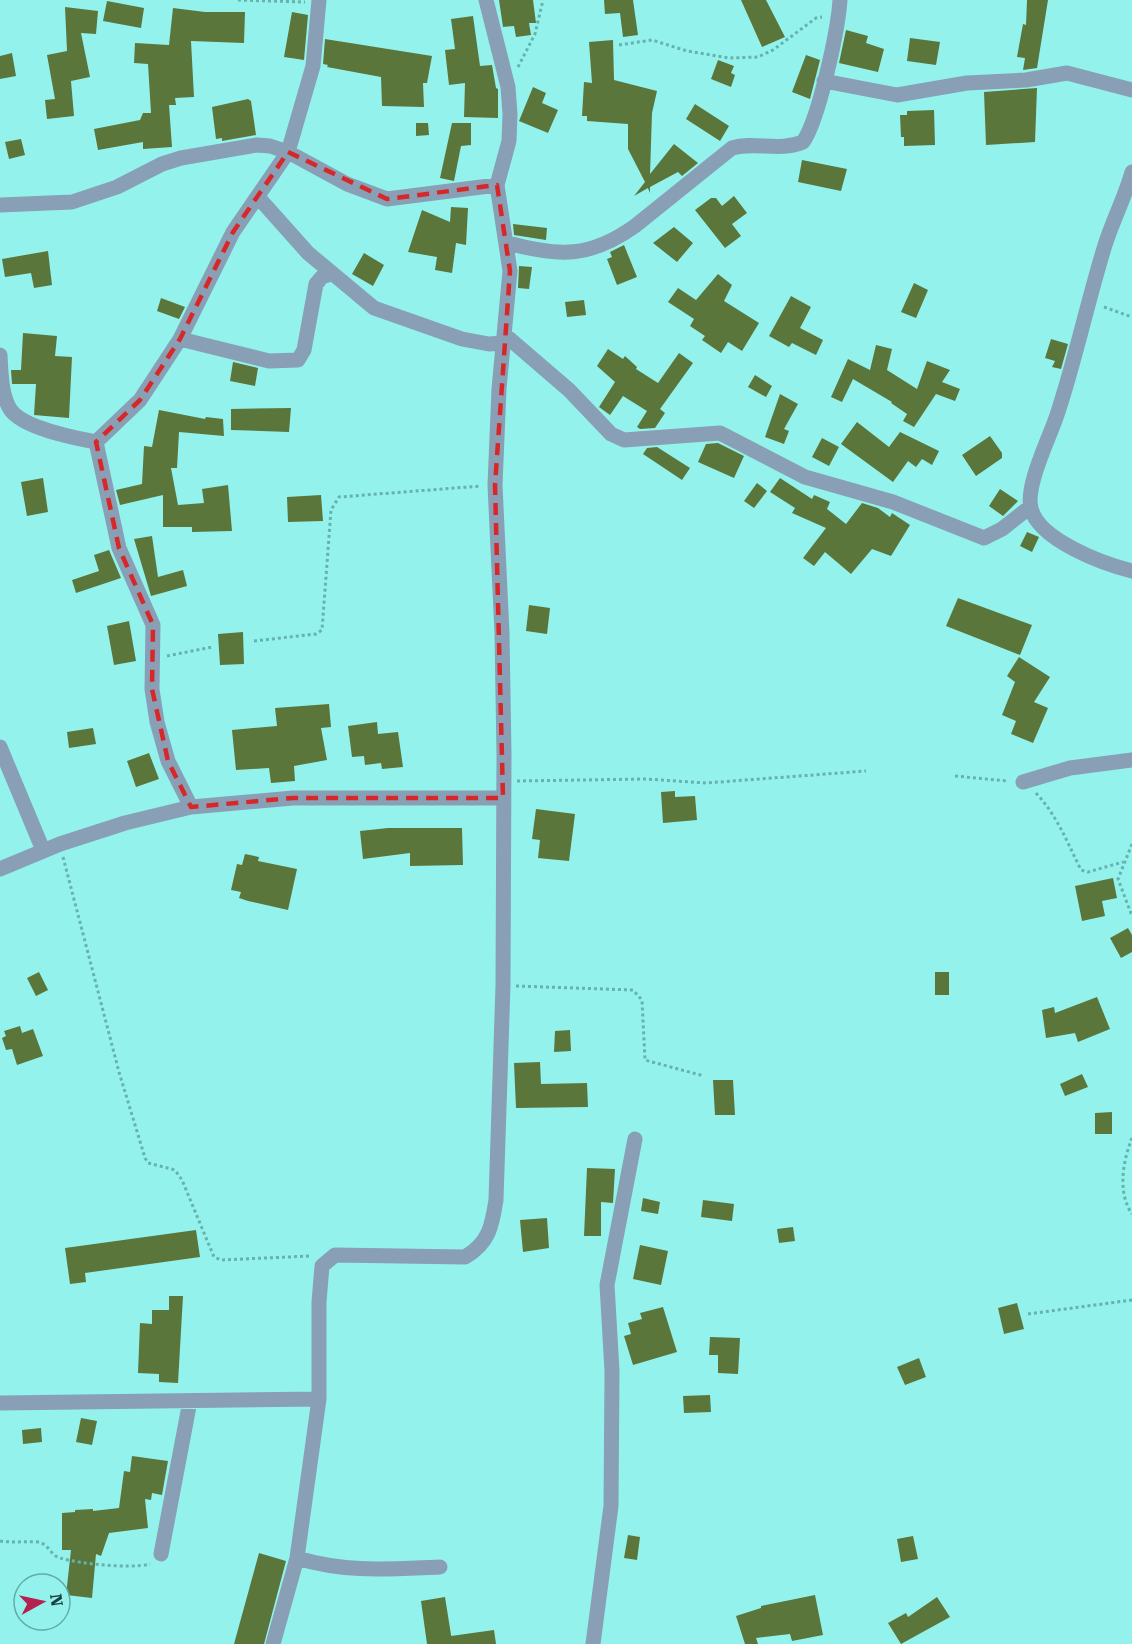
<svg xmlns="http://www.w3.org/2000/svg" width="1132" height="1644" viewBox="0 0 1132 1644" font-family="'Roboto Serif',serif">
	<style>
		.building { fill: #5a763b }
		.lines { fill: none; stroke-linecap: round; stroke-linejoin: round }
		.path { stroke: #66b2ad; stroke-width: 3; stroke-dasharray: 3 3; stroke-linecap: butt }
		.minor { stroke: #899fb5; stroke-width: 15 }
		.marked { fill: none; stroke: #d62828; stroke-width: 4.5; stroke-dasharray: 12 8; stroke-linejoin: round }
	</style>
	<rect width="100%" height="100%" fill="#93f3ec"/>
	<!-- building -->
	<path class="building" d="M499 0H533L536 23H529L531 35 516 37 514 26 503 27Z
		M604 0H633L638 35 623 37 620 13 605 14Z
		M741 0H766L785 37 762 47Z
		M1027 0H1048L1037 68 1023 70 1025 58 1017 57 1023 24 1026 25Z
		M107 1 144 8 141 28 103 21Z
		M65 7 98 11 96 34 81 33 90 77 71 81 74 116 47 119 45 100 55 99 47 55 67 51Z
		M173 8 205 12H245L244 43 191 41 194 97 175 98 176 105H169L172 147 143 149V142L98 150 94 129 140 120 143 113H151L148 64 134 63 135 43 169 45Z
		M292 12 308 15 304 60 284 57Z
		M473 16 480 66 492 65 496 88 498 89V118L464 117 465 83 449 85 445 50 455 49 451 19Z
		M846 30 868 36 866 43 884 49 878 72 839 63Z
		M910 38 940 42 936 65 907 61Z
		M325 39 432 56 427 83H423L424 107 382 106 381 77 327 67 328 65 323 64Z
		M613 40 614 80 657 91 652 113 650 174 674 144 698 163 682 176 678 172 650 187V193L648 188 634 196 645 182 628 149V124L587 121V116H582L584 82 592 83 589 42Z
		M12 53 16 76 0 79V56Z
		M806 55 820 60 810 99 792 92Z
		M718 60 734 66 731 73 735 75 731 87 711 79Z
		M533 87 546 93 542 103 558 110 548 133 519 121Z
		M1037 88 1035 142 986 145 984 92Z
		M248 99 251 101 256 135 222 141V138L216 139 212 107Z
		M695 104 729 126 720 141 686 119Z
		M934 110 935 145 904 146V137H901L900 115H907V111Z
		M416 123H428L429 135 416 136Z
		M452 123H471V145L461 146 454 181 440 178Z
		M21 139 25 155 9 159 5 142Z
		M802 160 847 169 841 191 798 182Z
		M734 196 747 213 732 224 741 236 725 248 695 210 711 198H716L722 206Z
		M451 207 468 208 466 245 456 243 452 273 435 270 437 257 408 252 422 210 450 222Z
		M513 224 547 228 546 240 514 235Z
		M674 227 693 243 677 262 653 243Z
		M624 245 637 277 617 285 607 259 612 257 610 252Z
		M48 251 52 285 34 288 31 273 5 277 2 259Z
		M364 253 384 265 373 286 352 274Z
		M519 266 532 267 529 289 518 288Z
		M718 274 732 285 724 301 759 323 742 351 728 342 721 353 702 340 705 336 690 326 694 319 668 302 678 288 696 300Z
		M914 283 928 290 916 318 901 312Z
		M791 296 811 307 800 328 823 340 816 355 792 343 789 347 769 336Z
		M161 298 185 307 179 319 157 311Z
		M584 300 586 315 567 317 565 302Z
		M23 333 57 336 55 356 72 357 69 418 34 415 36 384H12L11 370H21Z
		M1051 339 1068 344 1061 369 1052 367 1055 361 1045 358Z
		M876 345 892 349 887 370 917 389 927 361 950 370 942 382 960 389 955 401 936 394 914 427 903 421 907 414 891 403 892 402 853 379 842 402 831 397 848 359 870 370Z
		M608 349 623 359 625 356 637 367 636 369 658 383 679 353 693 363 660 409 665 413 655 428 640 429 637 427 647 411 623 396 610 415 599 407 615 382 597 366Z
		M233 362 258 368 255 386 230 381Z
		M755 375 772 386 766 397 748 387Z
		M780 394 798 404 784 429 789 431 784 444 765 437Z
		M291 408 289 432 231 430V409Z
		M159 410 205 419 206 417 223 419 224 436 179 432 177 468H171L178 505 204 503 202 489 228 485 232 531 192 532V527H163V495L120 505 116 490 142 484 144 446 152 447Z
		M857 422 889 447 900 432 939 451 932 465 922 459 916 467 908 461 893 482 841 444Z
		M990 436 1002 453V458L976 476 962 455Z
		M822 438 839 447 829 466 812 457Z
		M718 443 744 456 734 478 698 462 706 444Z
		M657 447 690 468 682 480 643 454 647 448Z
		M43 478 48 512 27 516 21 482Z
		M780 478 812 499 814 495 830 502 827 509 846 524 862 503 878 508 890 517 892 513 910 525 891 556 872 549 851 574 825 552 814 566 803 558 826 528 792 513 795 508 770 492Z
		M757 483 767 491 754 508 744 501Z
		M1000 489 1018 501 1003 516 989 506Z
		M321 495 323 521 288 522 287 497Z
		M1027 532 1039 537 1032 552 1020 546Z
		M152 536 158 577 183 570 187 586 151 596 134 539Z
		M109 550 121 578 76 593 72 580 99 571 94 555Z
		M958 598 1032 625 1020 655 946 626Z
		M529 605 550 608 547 634 526 631Z
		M129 621 136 661 114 665 107 626Z
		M243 632 244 664 220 665 218 634Z
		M1019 657 1050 677 1034 702 1048 708 1033 743 1011 734 1016 721 1002 715 1015 682 1007 676Z
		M329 704 331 727 321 728 327 760 294 766 295 781 271 783 269 768 236 770 232 730 277 726 275 708Z
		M377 722 378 734 398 732 403 767 382 769 381 763 365 765 364 756 352 757 348 726Z
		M93 728 96 744 69 748 67 732Z
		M149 753 159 779 136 787 127 761Z
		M675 791V797L695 796 697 820 663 823 661 792Z
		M536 809 575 814 569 861 538 858 540 840 532 839Z
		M388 828H462L463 865 410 866V853L363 859 360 831Z
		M245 854 259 857 258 861 297 869 288 910 248 901 239 898 241 892 231 890 237 864 242 865Z
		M1113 878 1117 898 1102 901 1105 916 1082 921 1075 886Z
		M1128 928 1132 935V952L1121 958 1110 938Z
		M39 972 48 990 36 996 27 978Z
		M935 972H949V995H935Z
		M1097 997 1110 1029 1078 1042 1075 1033 1046 1038 1042 1010 1054 1007 1055 1013Z
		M20 1026 22 1033 33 1029 43 1056 17 1065 12 1049 6 1050 2 1038 6 1036 4 1031Z
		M570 1030 571 1051 554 1052 555 1031Z
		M540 1062 541 1084 587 1083 588 1107 516 1108 514 1063Z
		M1082 1074 1088 1087 1065 1096 1060 1084Z
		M713 1080H733L735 1115H715Z
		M1112 1112V1134H1095V1113Z
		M587 1168 615 1169 613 1203 601 1202V1236H584Z
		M643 1198 660 1202 658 1214 641 1211Z
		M703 1200 734 1204 732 1221 701 1217Z
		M547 1218 549 1248 523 1252 520 1220Z
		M793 1227 795 1241 779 1243 777 1229Z
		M196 1230 200 1257 85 1273 86 1282 70 1284 65 1248Z
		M640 1245 668 1251 661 1285 633 1279Z
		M169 1296H183L178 1383 159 1382V1374L138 1373 140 1323 152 1324V1310H169Z
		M1017 1303 1024 1329 1004 1334 998 1308Z
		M663 1307 677 1352 633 1365 624 1336 631 1334 628 1323 642 1319 640 1313Z
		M710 1337 740 1338 738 1374 718 1373V1355H709Z
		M919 1358 926 1377 905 1385 897 1367Z
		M710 1395 711 1412 684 1413 683 1396Z
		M81 1418 97 1421 92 1445 76 1442Z
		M41 1428 42 1442 23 1444 22 1430Z
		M132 1456 168 1461 162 1495 152 1493 151 1500 145 1499 148 1528 109 1533 101 1556 96 1554 92 1598 66 1595 71 1550H62V1513L75 1512V1510L93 1509V1511L119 1508 124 1471 130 1472Z
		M628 1535 640 1537 637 1560 624 1558Z
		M913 1536 918 1559 901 1562 897 1539Z
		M259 1553 286 1561 264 1644H234Z
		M815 1595 823 1635 792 1641 790 1634 756 1638 758 1644H745L736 1616 761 1608V1606Z
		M445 1597 452 1641 451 1636 494 1630 496 1644H427L421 1601Z
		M937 1597 950 1617 901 1644 888 1623 906 1613 908 1617Z"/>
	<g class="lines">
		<!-- path -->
		<path class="path" d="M238 0 305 2
			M619 45 652 40 687 51 729 58 758 57 773 50 816 18 822 17
			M518 67 535 34 543 0
			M1104 307 1132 317
			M254 641 316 634 322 630 331 510 339 497 481 486
			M167 656 212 647
			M955 776 1007 781
			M517 781 646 779 706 783 866 771
			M1036 793C1058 817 1067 842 1081 870L1088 872 1123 862
			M1132 844 1118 879 1132 916
			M63 857 119 1072 145 1158 148 1163 175 1170 182 1180 214 1257 221 1260 311 1256
			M516 986 633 990 642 1000 645 1060 704 1076
			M1132 1138C1123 1161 1117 1192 1132 1214
			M1028 1314 1132 1300
			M0 1541C13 1543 25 1541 38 1542 49 1544 50 1555 60 1558 80 1564 130 1569 150 1564"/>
		<!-- minor -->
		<path class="minor" d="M824 81 897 95 967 83 1026 80 1067 73 1132 90
			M1132 172C1125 197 1113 220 1105 245 1088 300 1076 357 1058 412 1051 435 1025 485 1031 508 1038 540 1104 564 1132 571
			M258 197 308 253 374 308 462 339 489 344 504 343
			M0 205 72 202 117 187 162 164 181 158 257 145 270 146 288 152 347 184 387 199 497 185
			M508 243C559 257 590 258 635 226L732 148C755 141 779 152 803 142 819 119 838 30 840 0
			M505 335 569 390 611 434 624 440 720 433 805 477 893 502 984 538 1002 529 1030 507
			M180 339 269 361 298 360 304 350 316 284 322 277 331 274
			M0 355C1 372 1 394 10 409 22 428 75 438 96 442
			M0 747 43 850
			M1023 782 1070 768 1132 760
			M191 807 168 761 157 722 152 689 153 625 119 548 96 442 140 400 180 339 233 232 288 152 313 66 319 0
			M0 869 60 844 125 823 191 807 293 798H503
			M0 1403 319 1399
			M161 1554 190 1401
			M297 1558C347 1573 388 1569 440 1567
			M273 1644 297 1558 319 1399V1302L322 1266 335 1255 465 1257C489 1243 492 1226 496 1200L503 985 504 755 502 633 495 485 499 389 510 271 497 185 509 141 510 114 508 87 486 0
			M593 1644 611 1506 612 1371 607 1285 635 1139"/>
	</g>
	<!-- marked area -->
	<path class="marked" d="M288 152 387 199 497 185 510 271 495 485 503 798H293L191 807 168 761 152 689 153 625 119 548 96 442 140 400 180 339 233 232Z"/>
	<!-- north arrow -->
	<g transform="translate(42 1602) rotate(82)"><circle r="28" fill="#93f3ec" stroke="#62aca7" stroke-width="1.5"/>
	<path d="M0-4.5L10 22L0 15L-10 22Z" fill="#b4234f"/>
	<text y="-9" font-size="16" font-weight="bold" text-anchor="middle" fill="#19423f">N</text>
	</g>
</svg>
